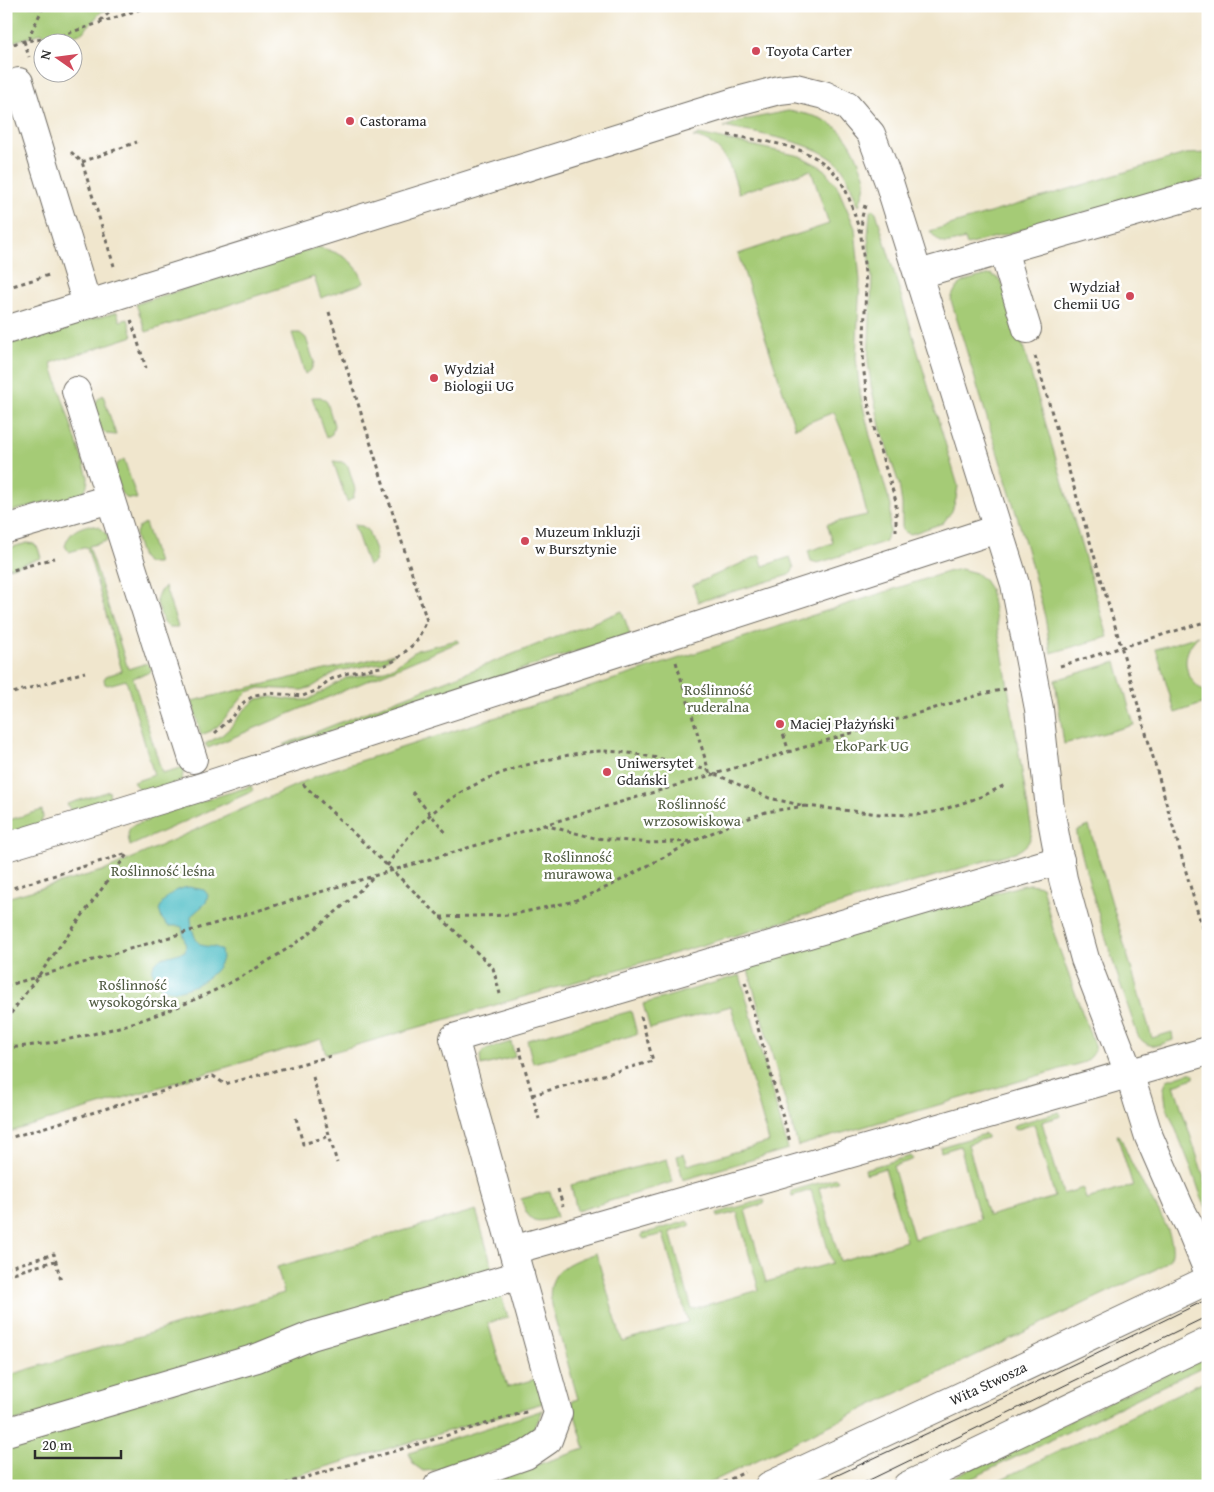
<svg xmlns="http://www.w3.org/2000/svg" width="1214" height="1492" viewBox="0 0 1214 1492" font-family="'Gentium Book Plus',serif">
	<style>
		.green { fill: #a5cb76; stroke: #687b50 }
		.water { fill: #52c0c8; stroke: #3e767a }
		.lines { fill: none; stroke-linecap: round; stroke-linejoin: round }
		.minor-casing { stroke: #706c64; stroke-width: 30 }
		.path { stroke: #706c64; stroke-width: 3; stroke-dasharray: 4 4; stroke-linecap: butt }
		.minor { stroke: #fff; stroke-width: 28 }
		.tram { stroke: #2b2b2b; stroke-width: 1 }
		.poi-dot { fill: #d1495b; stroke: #fff; stroke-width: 2 }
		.labels { text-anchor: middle; stroke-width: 5; stroke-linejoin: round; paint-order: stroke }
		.poi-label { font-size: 15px; fill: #2b2b2b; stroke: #fff; text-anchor: start }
		.park-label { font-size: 15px; fill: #505b42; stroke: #fff }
		.street-label { font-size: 15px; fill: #2b2b2b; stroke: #fff }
	</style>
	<rect width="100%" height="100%" fill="#fff"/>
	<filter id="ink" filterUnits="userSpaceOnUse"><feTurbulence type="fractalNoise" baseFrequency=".02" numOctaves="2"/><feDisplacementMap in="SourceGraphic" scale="10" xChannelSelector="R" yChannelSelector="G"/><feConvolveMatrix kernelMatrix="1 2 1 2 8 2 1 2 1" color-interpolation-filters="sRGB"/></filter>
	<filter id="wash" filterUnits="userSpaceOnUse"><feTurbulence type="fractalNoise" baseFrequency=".0096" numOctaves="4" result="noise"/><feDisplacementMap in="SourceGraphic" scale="20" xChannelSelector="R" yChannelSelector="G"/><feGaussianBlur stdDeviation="1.12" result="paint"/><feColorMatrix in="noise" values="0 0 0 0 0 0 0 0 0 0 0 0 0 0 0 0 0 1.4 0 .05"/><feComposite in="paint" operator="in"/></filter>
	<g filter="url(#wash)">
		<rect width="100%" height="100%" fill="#f0e6cd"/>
		<!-- green -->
		<path class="green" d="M23 6H123L101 12 83 32 58 40 41 33 6 44V11Z
			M788 111C825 116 845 125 859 162 861 168 866 177 865 184 864 191 861 199 859 206 853 194 849 177 841 167 819 141 757 134 724 127L740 121Z
			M699 134 800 156 823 168 837 186 855 228 860 281 856 358 860 393 870 436 891 506 889 532 884 542 818 563 811 561 808 551 833 543 827 524 867 515 855 463 834 412 795 428 738 254 829 224 811 170 739 193C730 166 725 143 693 137Z
			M1208 153V178L967 245 965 239C946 244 943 248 930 231L1185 154Z
			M872 209 876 212 958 486 956 499 952 511 943 523 911 534 904 532 902 527V504L899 484 881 430 871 385 868 362 872 280 868 237 870 212Z
			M318 247C341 253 356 260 364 283L321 298 314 277 146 332 136 304Z
			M991 274 1000 280 1008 295 1108 637 1051 653 1045 617 1027 549 951 300C957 278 971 280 991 274Z
			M117 312 120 321 128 319 133 336 51 363 88 477C88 499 71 499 54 506L52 500 6 513V345Z
			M292 333H300L306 338 314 362 311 370 305 374Z
			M103 395 116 435 106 434 101 429 94 408 97 400Z
			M312 397H321L327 402 334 425 332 434 326 438Z
			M124 459 137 499 126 498 121 493 114 471 117 464Z
			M333 461 342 462 348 466 355 489 353 498 347 502Z
			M145 523 158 563H148L142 558 135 536 138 528Z
			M89 525 99 527 108 536 107 541 89 546 128 669 147 663 151 667V672L133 678 162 773 184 767 182 780C166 786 144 801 133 782L154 775 126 680 108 685 105 684 104 679 106 676 122 671 87 547 69 552 65 546C69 533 76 528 89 525Z
			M354 525 362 526 368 530 376 554 374 562 368 566Z
			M27 543 34 544 38 548 41 558 6 569V549Z
			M760 555 763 566 790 557 794 568 789 575 698 602 693 585Z
			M961 569 976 573 984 580 990 589 1002 651 1032 832C1030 842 1027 846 1018 851L765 927 326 1054 321 1039 6 1133V898L106 870 323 773 947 572Z
			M165 587 178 627H168L163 622 156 600 159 592Z
			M622 611 630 634 285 746 283 745Z
			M1198 636C1178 656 1184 680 1208 694V702L1175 713 1156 649Z
			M457 640 459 642 208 748 205 744 222 735 230 728 243 711 257 699 272 697 293 700H308L346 678 380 672 393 667 417 650Z
			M394 654 381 663 338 671 312 687 302 690 260 688 247 692 219 725 211 731 201 735 192 701Z
			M1116 662 1134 725 1064 744 1055 680Z
			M251 786 253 791 130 846C125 827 130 825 148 821L147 818Z
			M109 791 110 799 105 806 79 814 71 811 67 804Z
			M42 810 43 818 39 825 12 833 6 831V821Z
			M1089 826 1152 1038 1172 1032 1173 1040C1158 1045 1150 1051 1138 1036 1115 970 1094 904 1077 835V831Z
			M1030 884 1042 886 1055 937 1094 1045C1096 1053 1091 1057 1085 1062L798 1146 747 966 1020 886Z
			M740 975 788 1149 683 1180 677 1156 684 1154 688 1165 769 1142 731 1006 650 1029 643 1004Z
			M631 1011 637 1034 533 1063 527 1040Z
			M511 1042 515 1057 481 1066 480 1056 484 1050Z
			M1188 1073H1192L1194 1075V1078L1174 1085 1208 1190V1211L1202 1199 1192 1170 1166 1105 1164 1088 1167 1080Z
			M1059 1112 1061 1116 1042 1122 1063 1194 1083 1188 1086 1199 1133 1186 1117 1135 1120 1136C1126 1151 1132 1165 1140 1179 1149 1198 1175 1231 1172 1253 1171 1261 1162 1265 1156 1269L703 1486H472L585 1449 571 1401 578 1399 551 1305C546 1270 567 1263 596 1253L622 1341 688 1322 663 1234 644 1239 642 1237V1234L688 1221 690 1223V1226L670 1232 692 1309 759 1290 737 1212 718 1217 717 1213 763 1200 765 1201 764 1204 745 1210 766 1282 832 1263 811 1190 792 1196 791 1191 836 1178 838 1180 837 1182 819 1188 840 1261 906 1241 885 1168 866 1174 865 1169 911 1156 913 1158 912 1160 893 1166 914 1239 980 1219 960 1146 941 1152 940 1147 985 1134 987 1136V1138L968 1144 988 1216 1055 1197 1034 1124 1015 1130 1013 1128 1014 1125Z
			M667 1159 673 1182 577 1211 571 1185Z
			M550 1191 557 1217C534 1224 529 1223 521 1199Z
			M476 1210 493 1270 251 1348 6 1424V1376L284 1293 277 1267Z
			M500 1293 508 1317 488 1323 507 1387 539 1378 543 1403 261 1486H6V1444L258 1366Z
			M1208 1354V1364L956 1486H934Z
			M1208 1379V1486H987Z
			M543 1410C537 1425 530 1435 517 1444L436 1470 423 1471 413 1464 409 1453Z"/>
		<!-- water -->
		<path class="water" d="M189 887 204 890 208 895 206 903 191 916C191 925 194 945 205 946 212 947 215 946 221 950 221 954 223 958 221 961 214 982 162 1007 154 976 152 971 152 966 156 962 161 956 177 955 185 951L186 947 182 927 179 926H168L162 919 159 910C164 897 174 889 189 887Z"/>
	</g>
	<g filter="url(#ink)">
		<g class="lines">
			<defs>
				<g id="minor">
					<path d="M19 82 87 304"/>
					<path d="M1003 250 1027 329"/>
					<path d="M919 274 1208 191"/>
					<path d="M6 330 734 102 779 90 796 88 824 95 847 106 871 134 889 182 1015 584 1039 709 1050 809 1063 879 1085 959 1129 1073 1149 1137 1180 1208 1189 1225 1208 1271"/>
					<path d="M76 391 193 759"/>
					<path d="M6 529 110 499"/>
					<path d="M6 847 202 787 997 529"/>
					<path d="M513 1250 1208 1051"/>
					<path d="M6 1432 257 1358 311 1336 520 1275"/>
					<path d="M438 1486 526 1455 548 1440 558 1413 454 1038 1060 860"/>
					<path id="s1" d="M769 1486 990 1383 1208 1280"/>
					<path d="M907 1486 1208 1342"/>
				</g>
			</defs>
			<!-- minor casing -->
			<use href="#minor" class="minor-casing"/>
			<!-- path -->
			<path class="path" d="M100 21 110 12 113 6
				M29 40 32 30 44 6
				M24 41 29 57
				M6 46 24 41 54 38 150 6
				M728 135C766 142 811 144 837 176 848 189 855 216 860 233
				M71 152 82 162 114 266
				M82 162 137 142
				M865 205 862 217 861 236 866 283 863 365 868 403 878 444 896 501V531
				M6 288 49 275
				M131 320 146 368
				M1035 356 1121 646 1208 948
				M6 572 55 558
				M676 662 710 775
				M1060 666 1208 621
				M6 695 85 672
				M781 727 789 752
				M215 733 229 720 244 702 255 695 268 693 303 696 318 690 329 680 348 673 381 667 396 660 416 642 427 621 328 309
				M715 774 769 798 805 806 880 814 916 815 939 811 983 796 1005 785
				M303 784 493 968 500 994
				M412 792 447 834
				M544 825 595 838 651 843 694 841
				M387 866C426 804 480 774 551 759 568 755 586 751 604 751 640 752 673 762 708 770
				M6 890 128 853
				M440 917 510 915 571 902 610 886 694 841 727 826 766 812 805 806
				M745 982 790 1142
				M6 986 982 694 1006 689
				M6 1020 128 853
				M519 1047 539 1119
				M6 1048C141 1037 280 974 373 877
				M313 1077 337 1163
				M532 1095 653 1061 640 1013
				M296 1118 303 1144 330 1136
				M6 1139 213 1076 225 1084 331 1056
				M558 1189 563 1206
				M6 1268 54 1254 61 1281
				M6 1275 55 1261
				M277 1486 529 1411
				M716 1486 745 1472"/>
			<!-- minor -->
			<use href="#minor" class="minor"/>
			<!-- tram -->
			<path class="tram" d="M814 1486 1014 1393 1208 1299
				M857 1486 1208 1316"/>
		</g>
	</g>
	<!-- markers -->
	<g class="poi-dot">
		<circle cx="756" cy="51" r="5"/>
		<circle cx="350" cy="121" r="5"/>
		<circle cx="1130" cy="296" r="5"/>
		<circle cx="434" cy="378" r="5"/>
		<circle cx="525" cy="541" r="5"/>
		<circle cx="780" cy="724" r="5"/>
		<circle cx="607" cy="772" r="5"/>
	</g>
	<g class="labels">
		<!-- poi labels -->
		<g class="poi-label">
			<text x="766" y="56">Toyota Carter</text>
			<text x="360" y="126">Castorama</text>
			<text x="1120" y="292" text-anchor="end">Wydział<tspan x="1120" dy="17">Chemii UG</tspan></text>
			<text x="444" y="374">Wydział<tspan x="444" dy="17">Biologii UG</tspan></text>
			<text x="535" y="537">Muzeum Inkluzji<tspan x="535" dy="17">w Bursztynie</tspan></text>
			<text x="790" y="729">Maciej Płażyński</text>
			<text x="617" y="768">Uniwersytet<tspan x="617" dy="17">Gdański</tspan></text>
		</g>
		<!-- park labels -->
		<g class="park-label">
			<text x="718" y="695">Roślinność<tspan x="718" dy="17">ruderalna</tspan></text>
			<text x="872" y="751">EkoPark UG</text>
			<text x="692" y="809">Roślinność<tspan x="692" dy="17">wrzosowiskowa</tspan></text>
			<text x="578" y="862">Roślinność<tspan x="578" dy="17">murawowa</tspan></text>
			<text x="163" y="876">Roślinność leśna</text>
			<text x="133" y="990">Roślinność<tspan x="133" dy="17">wysokogórska</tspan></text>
		</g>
		<!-- street labels -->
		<g class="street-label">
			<text dy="5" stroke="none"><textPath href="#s1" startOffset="242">Wita Stwosza</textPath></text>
		</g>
	</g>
	<!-- margin -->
	<rect width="1214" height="1492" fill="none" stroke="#fff" stroke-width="25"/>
	<!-- north arrow -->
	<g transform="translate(58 58) rotate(284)"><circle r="24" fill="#ffffff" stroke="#aaaaaa"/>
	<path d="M0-4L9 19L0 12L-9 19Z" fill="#d1495b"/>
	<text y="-8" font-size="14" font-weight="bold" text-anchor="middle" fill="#2b2b2b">N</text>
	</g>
	<!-- scale -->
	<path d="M35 1450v8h86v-8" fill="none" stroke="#2b2b2b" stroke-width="2.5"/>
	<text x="42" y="1450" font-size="15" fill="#2b2b2b" stroke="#ffffff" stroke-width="4" paint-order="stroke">20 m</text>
</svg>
